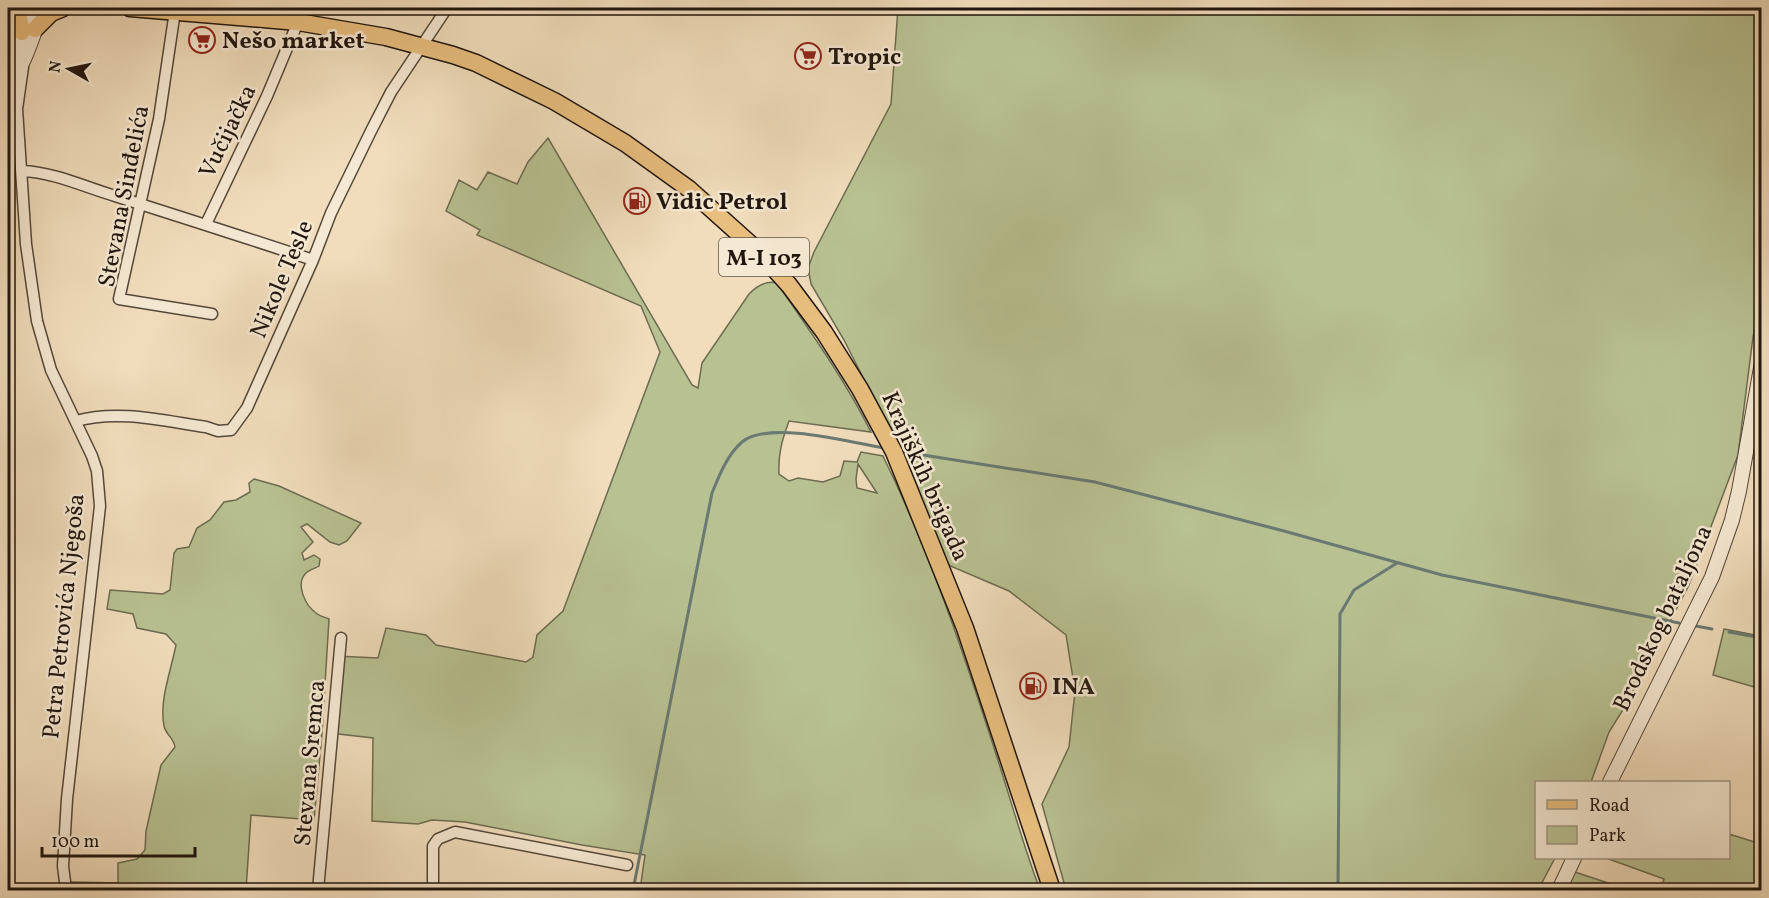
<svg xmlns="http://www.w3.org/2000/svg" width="1769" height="898" viewBox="0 0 1769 898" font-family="Vollkorn,serif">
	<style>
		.green { fill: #b8c192; stroke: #6c6c50; stroke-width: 1.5; fill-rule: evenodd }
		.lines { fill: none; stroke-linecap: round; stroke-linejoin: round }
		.stream { stroke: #6a7972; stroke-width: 3 }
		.minor-casing { stroke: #54483a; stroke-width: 13 }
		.tertiary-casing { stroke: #54483a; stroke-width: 16 }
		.primary-casing { stroke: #20160f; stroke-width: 19 }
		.minor { stroke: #f6e9d3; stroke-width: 10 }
		.tertiary { stroke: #f6e9d3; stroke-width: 14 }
		.primary { stroke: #e8be7e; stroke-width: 16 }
		.labels { text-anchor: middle; stroke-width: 5; stroke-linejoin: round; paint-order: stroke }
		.shield { fill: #f6e9d3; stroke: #60554a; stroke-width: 1.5 }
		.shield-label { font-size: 22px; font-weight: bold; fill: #20160f }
		.poi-label { font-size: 24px; font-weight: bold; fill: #20160f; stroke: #f6e9d3; text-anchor: start }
		.street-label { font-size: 24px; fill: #20160f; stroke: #f6e9d3 }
	</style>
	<rect width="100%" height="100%" fill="#f1ddbc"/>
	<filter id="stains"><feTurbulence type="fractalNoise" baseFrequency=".00333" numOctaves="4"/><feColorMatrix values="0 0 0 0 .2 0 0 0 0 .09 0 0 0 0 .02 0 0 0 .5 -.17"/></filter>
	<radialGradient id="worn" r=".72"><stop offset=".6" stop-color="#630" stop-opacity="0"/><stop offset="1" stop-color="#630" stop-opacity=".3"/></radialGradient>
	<!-- green -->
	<path class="green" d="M898 8H1761V293L1753 337 1738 455 1689 585 1626 705 1609 732 1591 782H1536V858H1555L1538 890H1066L1042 804 1069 747 1075 691 1066 635 1009 591 948 565 903 456 844 340 811 284 808 268 814 252 891 104Z
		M548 138 692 385 698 388 702 363 749 294C756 287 766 280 777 283 810 331 845 380 871 432L789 421C782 440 778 454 779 474L789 481 798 478 823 482 840 476 844 461 857 462 861 452 883 456C929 550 963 651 995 751 1010 797 1023 845 1040 890H640L645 855 582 845 465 822 432 820 418 824 372 821 373 738 330 733 336 656 378 658 386 628 426 635 436 645 526 662 533 657 537 635 563 611 660 352 641 306 477 235 480 230 446 211 459 180 477 190 488 172 517 184 528 162ZM858 464 877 493 857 488 856 479Z
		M254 479 279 486 361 523 347 541 339 545 330 542 307 524 301 527 313 542 302 553 304 560 314 555 320 559 319 566C316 568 309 570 306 573 295 584 305 605 316 613 319 616 325 617 329 619L322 734 314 820 251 815 246 890H72L71 882 118 883V863L137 859 145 850 146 831 161 765 175 747C174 738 166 735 164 726 159 700 171 671 176 645L166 634 137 628 133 614 107 609 110 590 163 594 170 590 174 553 177 549 189 547 197 528 210 520 224 502 236 500 250 492 249 483Z
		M1724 629 1761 636V689L1713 675Z
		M1729 834 1761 844V890H1661L1664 879 1606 858H1728Z
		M1572 871 1629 890H1561Z"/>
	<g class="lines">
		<!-- stream -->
		<path class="stream" d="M904 452 1095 482 1284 531 1442 575 1679 623
			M1696 626 1712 629
			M1729 632 1762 638
			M633 890 712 493C719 476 727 455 742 442 769 420 850 442 883 448
			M1338 890 1340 614 1354 590 1397 563"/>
		<defs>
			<path id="minor" d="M175 11 159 119 119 299 212 314
				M23 67 17 109 26 244 37 321 51 370 92 456 97 471 100 506 67 799 63 866 66 890
				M22 171C53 172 85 187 115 196 181 217 247 238 313 260
				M206 224 267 96 298 22
				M76 421C118 409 164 421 206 427L218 431 231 430 247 408 313 260 331 213 371 131 391 92 447 8
				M318 890 341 638
				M433 890V846L438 839 455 832 627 865"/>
			<path id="tertiary" d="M8 73 30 8
				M8 85C26 64 33 34 43 8
				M8 116 9 117
				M1610 782 1712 577 1732 520 1739 491 1762 362
				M1559 890 1574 858"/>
			<path id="primary" d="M12 8 19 18 22 32
				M130 8 298 22 386 37 453 55 476 63 554 101 625 143 689 189 757 250 789 285 824 332 860 389 894 452 965 628 1052 890
				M35 29 51 13 63 8"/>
		</defs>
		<!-- minor casing -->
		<use href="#minor" class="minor-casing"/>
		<!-- tertiary casing -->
		<use href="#tertiary" class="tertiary-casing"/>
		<!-- primary casing -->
		<use href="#primary" class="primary-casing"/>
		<!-- minor -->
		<use href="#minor" class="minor"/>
		<!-- tertiary -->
		<use href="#tertiary" class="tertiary"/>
		<!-- primary -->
		<use href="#primary" class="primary"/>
	</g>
	<!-- icons -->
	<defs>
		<symbol id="supermarket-ring" viewBox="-11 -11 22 22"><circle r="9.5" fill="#f6e9d3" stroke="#8f2418" stroke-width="1.5"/><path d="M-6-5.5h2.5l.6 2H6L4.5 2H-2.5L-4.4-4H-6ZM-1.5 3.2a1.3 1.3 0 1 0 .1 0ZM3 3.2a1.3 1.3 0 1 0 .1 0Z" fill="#8f2418"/></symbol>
		<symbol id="fuel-ring" viewBox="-11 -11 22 22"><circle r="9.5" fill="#f6e9d3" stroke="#8f2418" stroke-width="1.5"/><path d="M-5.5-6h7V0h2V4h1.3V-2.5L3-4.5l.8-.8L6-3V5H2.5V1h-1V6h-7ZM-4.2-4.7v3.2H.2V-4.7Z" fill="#8f2418"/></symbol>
	</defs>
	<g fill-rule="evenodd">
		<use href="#supermarket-ring" x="187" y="25" width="30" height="30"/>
		<use href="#supermarket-ring" x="793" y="41" width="30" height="30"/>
		<use href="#fuel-ring" x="622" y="186" width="30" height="30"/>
		<use href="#fuel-ring" x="1018" y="671" width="30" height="30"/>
	</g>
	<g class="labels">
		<!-- shield labels -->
		<rect class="shield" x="719" y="238" width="90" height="38" rx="4.5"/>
		<g class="shield-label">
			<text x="764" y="265">M-I 103</text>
		</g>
		<!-- poi labels -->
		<g class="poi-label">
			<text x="222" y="48">Nešo market</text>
			<text x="828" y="64">Tropic</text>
			<text x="656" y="209">Vidic Petrol</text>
			<text x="1052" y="694">INA</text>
		</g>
		<!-- street labels -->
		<g class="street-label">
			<text transform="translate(227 131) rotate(-64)" y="8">Vučijačka</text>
			<text transform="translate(123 196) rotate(-79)" y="8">Stevana Sinđelića</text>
			<text transform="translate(281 279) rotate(-67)" y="8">Nikole Tesle</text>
			<text transform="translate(926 476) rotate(66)" y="8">Krajiških brigada</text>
			<text transform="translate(63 616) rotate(-84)" y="8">Petra Petrovića Njegoša</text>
			<text transform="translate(1662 618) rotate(-65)" y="8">Brodskog bataljona</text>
			<text transform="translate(309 763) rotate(-85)" y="8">Stevana Sremca</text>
		</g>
	</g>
	<!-- margin -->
	<rect width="1769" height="898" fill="none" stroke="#f1ddbc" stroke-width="30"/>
	<rect x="9" y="9" width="1751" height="880" fill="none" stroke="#20160f" stroke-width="3"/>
	<rect x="15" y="15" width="1739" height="868" fill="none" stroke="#20160f" stroke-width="1.5"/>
	<!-- legend -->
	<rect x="1535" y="781" width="195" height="78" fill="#f6e9d3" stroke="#a09585" stroke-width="1.5"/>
	<rect x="1547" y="800" width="30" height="9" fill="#e8be7e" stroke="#a09585" stroke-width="1.5"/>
	<text x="1589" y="811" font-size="18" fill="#20160f">Road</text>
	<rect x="1547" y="826" width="30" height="18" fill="#b8c192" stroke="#a09585" stroke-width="1.5"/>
	<text x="1589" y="841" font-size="18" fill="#20160f">Park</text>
	<!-- north arrow -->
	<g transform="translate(69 69) rotate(279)" stroke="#f6e9d3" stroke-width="4.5" paint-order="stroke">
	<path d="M0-4.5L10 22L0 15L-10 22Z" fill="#20160f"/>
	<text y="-9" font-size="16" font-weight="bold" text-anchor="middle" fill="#20160f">N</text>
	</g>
	<!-- scale -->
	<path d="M42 847v9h153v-9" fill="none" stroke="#20160f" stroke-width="3"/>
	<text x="51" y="847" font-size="18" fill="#20160f" stroke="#f6e9d3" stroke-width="4.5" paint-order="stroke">100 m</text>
	<rect width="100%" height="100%" filter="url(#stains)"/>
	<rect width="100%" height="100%" fill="url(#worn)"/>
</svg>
